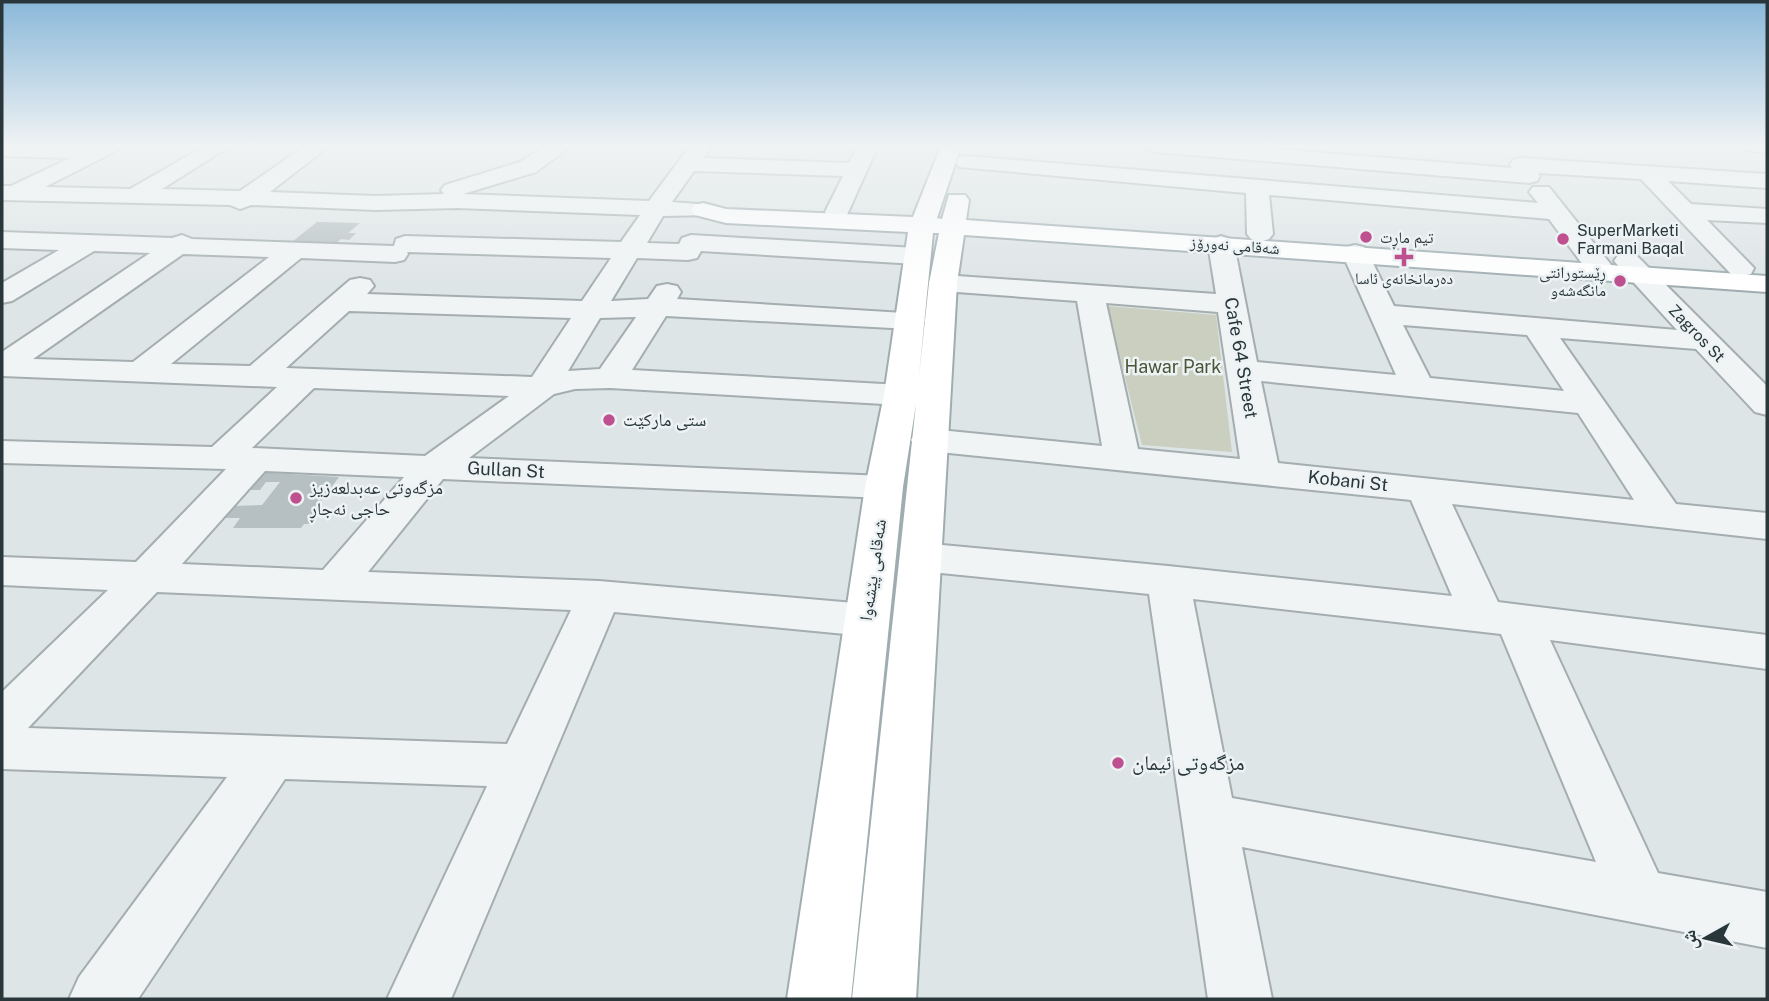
<svg xmlns="http://www.w3.org/2000/svg" width="1769" height="1001" viewBox="0 0 1769 1001" font-family="'Public Sans','Noto Naskh Arabic',sans-serif">
	<style>
		.green { fill: #cacfc0 }
		.building { fill: #b6c0c2 }
		.lines { fill: none; stroke-linecap: round; stroke-linejoin: round }
		.minor-casing { stroke: #a4adaf; stroke-width: 4 }
		.major-casing { stroke: #9fadb0; stroke-width: 4 }
		.minor { fill: #f0f4f5; fill-rule: evenodd }
		.major { fill: #fff; fill-rule: evenodd }
		.poi-dot { fill: #be508f; stroke: #edf3f4; stroke-width: 2.5 }
		.labels { text-anchor: middle; stroke-width: 5; stroke-linejoin: round; paint-order: stroke }
		.far-poi-label { font-size: 16px; fill: #29373b; stroke: #edf3f4; text-anchor: start }
		.far-street-label { font-size: 16px; fill: #29373b; stroke: #edf3f4 }
		.street-label { font-size: 18px; fill: #29373b; stroke: #edf3f4 }
		.park-label { font-size: 18px; fill: #4a5538; stroke: #edf3f4 }
		.poi-label { font-size: 18px; fill: #29373b; stroke: #edf3f4; text-anchor: start }
		.near-poi-label { font-size: 21px; fill: #29373b; stroke: #edf3f4; text-anchor: start }
	</style>
	<rect width="100%" height="100%" fill="#dee5e6"/>
	<!-- green -->
	<path class="green" d="M1107 306 1216 315 1232 452 1142 445Z"/>
	<!-- building -->
	<path class="building" d="M317 222 360 223 348 233H356L349 240 341 239 333 246 288 245Z
		M257 472 339 477 313 512H320L313 524H304L301 528H233L240 518H224L233 506 262 505 280 482H266L260 490H242Z"/>
	<g class="lines">
		<defs>
			<path id="minor" d="M2 146H121L118 150 45 187 130 189 205 146H230L162 189 240 191 305 146H329L270 192 376 196 444 194 441 190 445 185 520 162 546 146H571L536 172 463 194 649 201 690 146H711L703 158 849 163 858 146H878L846 217 837 219 828 217 825 212 843 176 694 171 672 202 711 205 715 210 711 215 663 216 647 243 679 244 682 238 691 235 916 248 925 250 929 256 925 262 916 264 701 251 697 258 688 260 637 258 611 301 648 299 657 286 667 284 677 286 681 292 677 299 920 314 925 320 920 326 910 329 666 316 632 370 901 385 913 388 918 395 913 402 901 405 610 388 575 389 554 394 469 458 884 476 897 479 903 487 897 495 884 498 443 479 368 572 599 581 866 604 882 609 888 620 882 631 866 636 614 612 451 999H387L487 786 285 779 138 999H69L79 977 227 777 2 769V692L108 590 2 585V557L136 562 226 469 2 463V441L212 447 277 387 2 376V352L150 253 94 251 12 301 2 303V283L59 250 2 248V232L172 238 182 235 192 239 394 246 396 239 405 236 621 242 640 215 457 208 376 210 251 205 240 209 230 205 2 200V186H11L70 158 2 156ZM407 252 611 258 582 301 367 294 374 286 370 280 360 278 350 280 250 366 171 364 301 258 395 262 404 260 408 254ZM183 254 269 257 133 362 33 359ZM349 311 571 318 532 377 286 368ZM636 317 600 369 568 371 600 318ZM314 388 509 396 425 456 252 448ZM265 471 404 477 323 570 182 564ZM157 592 571 610 507 744 28 728Z
				M1146 146H1237L1512 168 1510 165 1513 160 1521 158 1767 174V188L1668 181 1691 204 1767 209V223L1707 220 1754 268 1751 274 1741 276 1731 274 1641 179 1538 173 1540 176 1537 181 1529 183 1156 152 1149 150Z
				M1743 146H1767V153L1746 150Z
				M967 156 1538 203 1529 192 1533 187H1549L1616 271 1612 277 1602 279 1592 277 1549 219 1269 195 1273 234 1269 239 1260 242 1251 239 1247 234 1246 193 959 167 956 162 959 157Z
				M1221 236 1230 239 1234 244 1257 362 1396 375 1342 253 1346 247 1355 245 1364 247 1368 253 1394 306 1677 330 1614 261 1618 255 1627 253 1636 255 1767 386V415L1755 412 1696 349 1560 338 1676 504 1767 513V539L1452 504 1498 602 1767 635V669L1550 640 1658 873 1767 892V948L1242 847 1272 999H1208L1149 594 921 571 906 567 900 557 906 547 921 543 1168 566 1452 596 1411 500 929 451 916 448 911 440 916 432 929 429 1102 446 1077 301 943 291 933 289 929 283 933 277 943 275 1216 294 1208 244 1212 239ZM1106 303 1218 312 1240 459 1138 449ZM1403 325 1527 335 1564 391 1430 378ZM1261 381 1578 413 1634 500 1278 463ZM1193 599 1501 634 1596 862 1232 798Z"/>
			<path id="major" d="M941 146H961L937 218 942 219 949 195H965L969 200 966 220 1767 276V292L964 235 957 283 916 999H852L916 404 903 487 851 999H787L865 487 884 395 908 232 726 223 695 215 691 210 695 205 703 203 726 209 913 217ZM933 233H939L929 283 919 376Z"/>
		</defs>
		<!-- minor casing -->
		<use href="#minor" class="minor-casing"/>
		<!-- major casing -->
		<use href="#major" class="major-casing"/>
		<!-- minor -->
		<use href="#minor" class="minor"/>
		<!-- major -->
		<use href="#major" class="major"/>
	</g>
	<!-- sky -->
	<linearGradient id="sky" x2="0" y2="1"><stop stop-color="#8ab8d9"/><stop offset="0.51" stop-color="#f0f3f4"/><stop offset="1" stop-color="#f0f3f4" stop-opacity="0"/></linearGradient>
	<rect width="1769" height="286" fill="url(#sky)"/>
	<!-- markers -->
	<g class="poi-dot">
		<circle cx="1366" cy="237" r="7"/>
		<circle cx="1563" cy="239" r="7"/>
		<path d="M1400.5 246.5h7v7h7v7h-7v7h-7v-7h-7v-7h7z"/>
		<circle cx="1620" cy="281" r="7"/>
		<circle cx="609" cy="420" r="7"/>
		<circle cx="296" cy="498" r="7"/>
		<circle cx="1118" cy="763" r="7"/>
	</g>
	<g class="labels">
		<!-- far-poi labels -->
		<g class="far-poi-label">
			<text x="1577" y="236">SuperMarketi<tspan x="1577" dy="18">Farmani Baqal</tspan></text>
			<text x="1380" y="243">تیم ماڕت</text>
			<text x="1606" y="278" text-anchor="end">ڕێستورانتی<tspan x="1606" dy="18">مانگەشەو</tspan></text>
			<text x="1404" y="284" text-anchor="middle">دەرمانخانەی ئاسا</text>
		</g>
		<!-- far-street labels -->
		<g class="far-street-label">
			<text transform="translate(1235 245) rotate(4)" y="6">شەقامی نەورۆز</text>
			<text transform="translate(1697 333) rotate(46)" y="6">Zagros St</text>
		</g>
		<!-- street labels -->
		<g class="street-label">
			<text transform="translate(1241 358) rotate(80)" y="6">Cafe 64 Street</text>
			<text transform="translate(506 470) rotate(3)" y="6">Gullan St</text>
			<text transform="translate(1348 481) rotate(6)" y="6">Kobani St</text>
			<text transform="translate(873 570) rotate(-82)" y="6">شەقامی پێشەوا</text>
		</g>
		<!-- park labels -->
		<g class="park-label">
			<text x="1173" y="373">Hawar Park</text>
		</g>
		<!-- poi labels -->
		<g class="poi-label">
			<text x="623" y="426">ستی مارکێت</text>
			<text x="310" y="494">مزگەوتی عەبدلعەزیز<tspan x="310" dy="21">حاجی نەجاڕ</tspan></text>
		</g>
		<!-- near-poi labels -->
		<g class="near-poi-label">
			<text x="1132" y="770">مزگەوتی ئیمان</text>
		</g>
	</g>
	<!-- border -->
	<rect width="1769" height="1001" fill="none" stroke="#29373b" stroke-width="7"/>
	<!-- north arrow -->
	<g transform="translate(1706 938) rotate(262)" stroke="#edf3f4" stroke-width="5" paint-order="stroke">
	<path d="M0-5L12 26L0 18L-12 26Z" fill="#29373b"/>
	<text y="-10" font-size="19" font-weight="bold" text-anchor="middle" fill="#29373b">ش</text>
	</g>
</svg>
